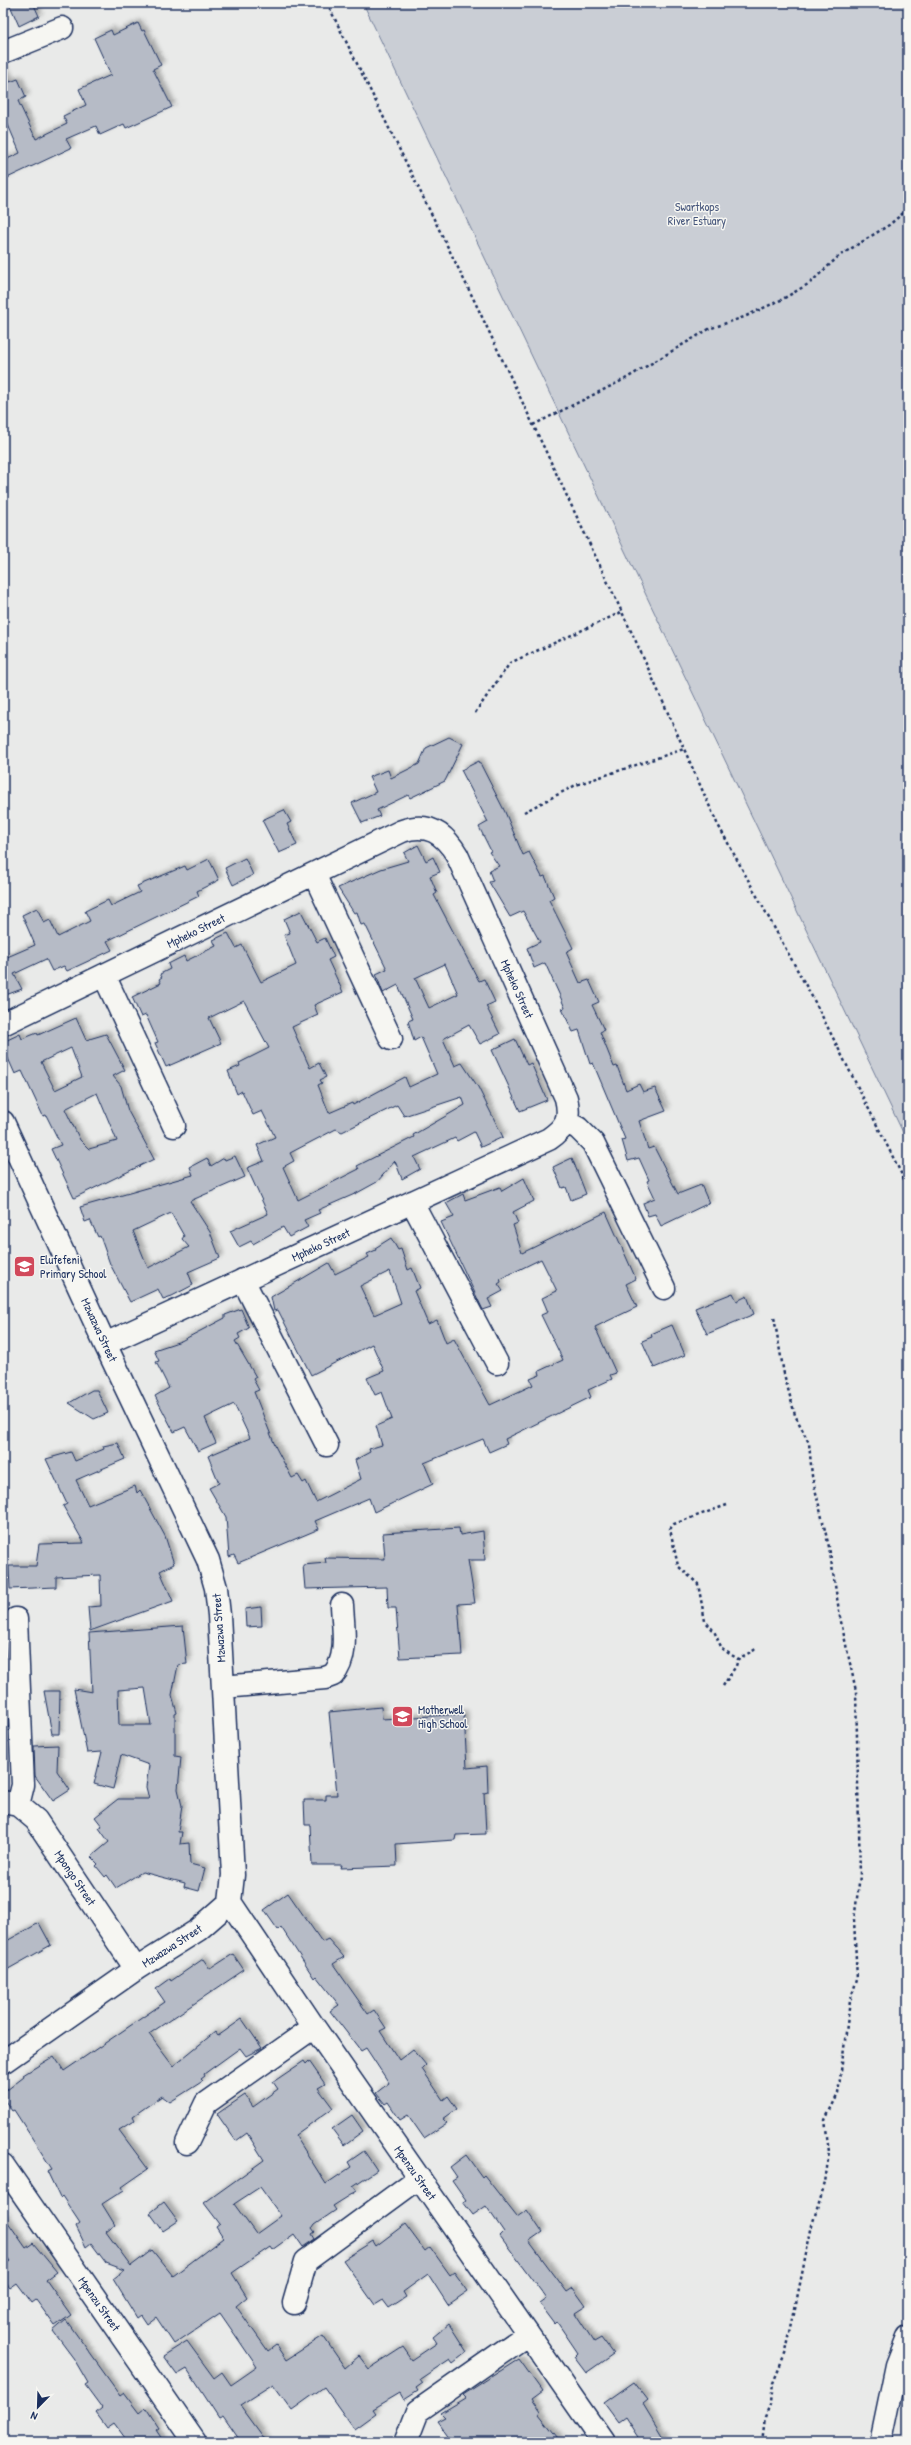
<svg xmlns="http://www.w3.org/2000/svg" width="911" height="2445" viewBox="0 0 911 2445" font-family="'Patrick Hand',sans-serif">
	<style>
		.green { fill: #caced5; stroke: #727e9a }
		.building { fill: #b6bbc6; stroke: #1b2f5e; fill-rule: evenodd; filter: url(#shadow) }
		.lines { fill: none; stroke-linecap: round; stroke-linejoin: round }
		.minor-casing { stroke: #1b2f5e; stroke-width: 25 }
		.path { stroke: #1b2f5e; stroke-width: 2.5; stroke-dasharray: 3 3; stroke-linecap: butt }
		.minor { stroke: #f6f6f2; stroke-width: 22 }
		.labels { text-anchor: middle; stroke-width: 3; stroke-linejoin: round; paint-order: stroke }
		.park-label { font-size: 12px; fill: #47577c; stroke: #f6f6f2 }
		.street-label { font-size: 12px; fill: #1b2f5e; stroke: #f6f6f2 }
		.poi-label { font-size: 12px; fill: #1b2f5e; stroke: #f6f6f2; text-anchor: start }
	</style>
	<defs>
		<filter id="shadow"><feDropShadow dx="3.5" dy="-3.5" stdDeviation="2" flood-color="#0004"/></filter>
	</defs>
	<rect width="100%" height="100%" fill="#e9eae9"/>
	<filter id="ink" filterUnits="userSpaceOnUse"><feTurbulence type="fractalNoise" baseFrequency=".025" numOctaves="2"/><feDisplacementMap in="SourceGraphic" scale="8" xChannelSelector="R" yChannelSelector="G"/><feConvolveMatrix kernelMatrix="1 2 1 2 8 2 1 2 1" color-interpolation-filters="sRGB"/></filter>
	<g filter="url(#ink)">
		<!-- green -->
		<path class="green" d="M363 3H908V1143Z"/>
		<!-- building -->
		<path class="building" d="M9 3H33L39 16 19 26Z
			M138 23 142 31 144 30 161 65 153 69 172 107 126 128 124 124 100 135 96 126 66 139 71 148 3 180V161L20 153 3 113V68L10 82 18 79 26 97 18 101 36 139 67 124 63 116 86 105 79 89 111 75 94 38 111 30 113 35Z
			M449 737 463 744 445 781 410 798 408 795 377 810 380 816 362 823 352 803 376 792 369 777 388 770 391 778 419 764 426 748Z
			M479 761 505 812 523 855 529 852 542 877 545 876 554 897 549 900 573 948 566 952 580 983 589 980 599 1002 592 1005 604 1030 600 1032 614 1067 617 1066 626 1090 639 1084 643 1092 655 1088 666 1111 639 1121 648 1149 654 1147 678 1194 701 1185 709 1203 661 1226 655 1214 648 1216 643 1203 655 1198 647 1181 649 1180 639 1158 628 1161 622 1140 625 1139 593 1063 590 1064 579 1030 573 1032 562 1009 565 1008 560 996 545 963 534 968 527 948 540 942 523 911 510 917 489 882 493 881 489 871 499 866 489 852 491 851 479 827 488 822 461 770Z
			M284 810 291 822 287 824 297 845 279 853 262 820Z
			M418 845 426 861 433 857 440 872 430 876 437 893 434 895 479 981 484 979 495 1002 486 1006 500 1034 480 1044 469 1025 443 1039 455 1066 462 1063 478 1087 503 1137 481 1147 474 1132 457 1141 455 1138 414 1157 420 1169 402 1179 395 1161 377 1182 357 1193 318 1210 320 1213 304 1220 308 1227 289 1237 283 1227 253 1244 251 1241 239 1247 230 1231 268 1214 247 1168 264 1161 257 1145 275 1137 262 1111 253 1115 242 1091 237 1094 228 1071 240 1066 239 1063 269 1048 244 1001 209 1018 221 1043 166 1067 155 1043 158 1042 146 1015 141 1017 132 997 161 983 159 979 162 977 160 974 170 969 168 964 184 956 186 961 216 946 213 940 228 933 236 948 242 945 261 982 296 965 284 935 290 933 284 919 301 911 317 942 325 938 334 957 328 960 343 992 314 1005 318 1015 292 1027 310 1068 319 1063 326 1077 320 1080 322 1083 318 1085 329 1113 352 1103 353 1105 405 1077 409 1087 437 1074 421 1037 414 1041 408 1021 413 1019 398 985 383 993 376 974 387 969 365 924 361 925 357 912 354 913 338 888 381 869 408 861 404 853ZM445 964 458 994 429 1008 415 978ZM462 1097 465 1105 413 1135 414 1137 357 1166 359 1169 298 1200 283 1167 294 1161 290 1153 336 1129 342 1132 397 1105 404 1116Z
			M245 858 253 875 233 885 225 868Z
			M209 859 219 880 197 891 199 896 107 941 112 950 67 971 64 966 52 971 46 959 14 974 22 989 3 996V954L5 958 35 945 22 915 37 908 44 923 50 920 58 937 90 921 85 911 108 900 111 906 140 892 137 886 185 866 187 870Z
			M76 1018 86 1040 106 1034 125 1070 113 1076 121 1086 128 1111 154 1159 74 1198 51 1149 61 1145 46 1115 43 1116 22 1071 15 1074 3 1047V1042L20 1034 22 1039 37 1033 38 1035ZM71 1048 82 1077 55 1090 41 1062ZM97 1093 117 1141 89 1149 80 1140 65 1109Z
			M515 1039 527 1065 531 1063 547 1100 520 1111 492 1050Z
			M235 1156 245 1177 190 1201 210 1232 220 1258 188 1272 193 1285 172 1296 163 1299 158 1289 130 1302 110 1264 100 1236 98 1237 90 1220 85 1222 80 1207 193 1175 190 1167 207 1158 211 1166 224 1158 225 1160ZM171 1213 184 1236 182 1239 189 1247 148 1268 133 1231Z
			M572 1158 586 1194 571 1200 566 1187 562 1188 553 1167Z
			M524 1178 534 1201 513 1212 518 1223 513 1225 522 1253 606 1212 636 1279 626 1284 637 1307 595 1327 616 1373 610 1375 612 1379 588 1390 591 1397 505 1439 507 1444 489 1452 483 1439 424 1463 433 1484 374 1512 369 1498 315 1521 319 1529 238 1563 234 1555 229 1557 226 1517 209 1488 219 1483 208 1456 250 1438 234 1404 205 1418 216 1443 198 1451 185 1427 174 1432 155 1396 169 1388 156 1362 159 1361 154 1350 181 1341 225 1318V1315L241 1309 249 1328 238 1334 240 1338 235 1341 256 1377 253 1379 259 1390 254 1392 276 1448 292 1478 298 1475 303 1483 306 1481 316 1502 361 1479 355 1460 370 1452 369 1449 382 1445 376 1426 392 1419 382 1392 375 1395 367 1378 384 1371 372 1344 311 1375 278 1310 274 1311 271 1297 329 1263 335 1274 369 1257 367 1254 376 1250 375 1248 391 1238 398 1250 401 1249 408 1270 412 1268 420 1288 414 1291 428 1324 437 1320 446 1343 454 1339 490 1405 533 1385 530 1379 540 1375 539 1371 563 1360 541 1315 548 1312 542 1298 557 1291 541 1259 500 1279 501 1282 498 1284 503 1291 488 1299 492 1307 483 1310 441 1222 454 1217 446 1203 463 1194 465 1200 500 1187 502 1191ZM390 1271 401 1303 374 1315 360 1286Z
			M733 1293 737 1301 747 1296 754 1314 707 1334 695 1308Z
			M672 1325 685 1355 654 1368 642 1341 652 1337 651 1334Z
			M92 1390H97L108 1413 94 1419 69 1403Z
			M118 1443 125 1459 76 1480 88 1505 135 1486 137 1493 140 1490 165 1536 174 1564 160 1571 173 1601 90 1631 88 1607 101 1606 100 1575 56 1577V1587L10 1589 9 1566H36L39 1544 84 1543 63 1506 67 1504 46 1459 71 1452 75 1461 104 1449 103 1446Z
			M459 1528 460 1535 483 1531 485 1560H468L475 1603 458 1604 462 1655 400 1658 396 1608H388L387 1587 305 1589 303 1565 326 1563 325 1558 385 1559 383 1533Z
			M261 1607 262 1626 246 1627 245 1609Z
			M183 1626 187 1664 178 1665 172 1695 177 1713 175 1714V1756L181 1757 178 1789 182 1806 178 1832H182L180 1844 189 1843 190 1864 205 1868 199 1891 184 1887 185 1883 142 1872 116 1888 107 1875 105 1877 96 1866 98 1864 91 1857 109 1842 99 1828 102 1826 95 1817 118 1799H149L146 1787 149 1765 121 1755 113 1789 94 1784 102 1752 87 1753 74 1689 92 1692 89 1633ZM145 1688 151 1725H119L118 1690Z
			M44 1691H60L59 1734H52Z
			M381 1707 382 1719 464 1714 467 1768 487 1766 488 1792 484 1793 486 1834 456 1835 455 1840 396 1844 397 1866 341 1868 342 1865H312L310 1825H305L304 1800H326V1795H337L329 1712Z
			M58 1745 57 1771 70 1790 53 1801 35 1776 34 1746Z
			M288 1893 322 1942 328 1939 344 1957 333 1964 368 2014 374 2010 386 2028 380 2031 399 2060 413 2049 426 2065 422 2069 443 2100 448 2096 457 2109 443 2119 447 2123 424 2138 408 2115 400 2120 388 2102 385 2104 376 2093 389 2083 366 2048 361 2051 330 2011 339 2005 316 1976 314 1978 281 1927 278 1930 264 1910Z
			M39 1923 51 1945 3 1972V1943Z
			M233 1954 244 1970 149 2034 173 2066 215 2032 218 2036 242 2019 262 2048 246 2056 240 2048 204 2074 205 2076 201 2079 203 2081 170 2102 162 2096 133 2116 135 2120 119 2130 148 2169 122 2187 124 2190 102 2204 115 2225 106 2232 131 2266 152 2250 173 2276 223 2238 216 2227 220 2224 204 2203 264 2160 247 2133 236 2141 217 2114 245 2095 253 2107 278 2089 273 2082 304 2061 306 2064 309 2061 325 2084 318 2088 333 2108 295 2135 326 2184 351 2167 348 2162 364 2151 377 2170 353 2186 357 2191 333 2206 336 2210 314 2225 312 2228 315 2232 312 2234 315 2239 303 2247 294 2234 272 2250 270 2247 232 2273 247 2297 236 2306 268 2351 276 2345 286 2360 323 2336 345 2368 359 2356 369 2369 403 2347 412 2360 437 2343 433 2337 449 2324 467 2352 453 2363 450 2359 420 2379 423 2383 416 2388 418 2391 404 2400 400 2393 373 2409 376 2413 354 2429 324 2387 292 2410 273 2384 240 2405 267 2442H241L223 2416 219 2418 187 2369 177 2375 163 2356 187 2341 214 2378 222 2372 231 2385 257 2367 240 2342 220 2313 174 2344 156 2317 147 2324 141 2315 137 2318 113 2279 125 2270 106 2263 91 2243 86 2247 76 2226 80 2223 62 2196 60 2198 47 2171 52 2169 14 2110 12 2111 3 2098V2093L24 2077 23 2075 54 2056 64 2071 165 2002 156 1989 170 1979 171 1981 203 1959 210 1969ZM260 2187 281 2216 256 2234 234 2204Z
			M352 2115 363 2131 344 2145 332 2129Z
			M466 2155 482 2177 484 2175 517 2217 527 2210 542 2232 529 2241 567 2292 573 2288 586 2306 575 2313 594 2342 601 2338 613 2354 586 2373 574 2357 578 2353 557 2322 555 2324 540 2304 547 2299 500 2236 504 2232 486 2206 473 2215 463 2202 466 2200 452 2180 457 2177 450 2167Z
			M164 2202 178 2221 163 2231 150 2213Z
			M3 2215 26 2248 33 2243 57 2272 46 2280 71 2315 55 2326 36 2300 32 2303 17 2283 10 2288 3 2280V2266L10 2261 3 2252Z
			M405 2224 425 2251 430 2247 450 2275 454 2272 468 2291 448 2305 428 2274 403 2292 406 2297 389 2308 383 2300 375 2305 343 2260 373 2241 376 2246Z
			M66 2320 120 2395 124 2392 140 2413 146 2408 159 2428 156 2430 164 2442H128L114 2423 107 2428 96 2413 102 2408 85 2385 88 2383 74 2359 53 2331Z
			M519 2359 542 2391 531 2399 540 2412 539 2414 561 2442H452L437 2421 445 2417 441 2413 466 2398 463 2395Z
			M634 2382 648 2400 643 2404 666 2442H641L625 2417 618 2422 604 2403Z"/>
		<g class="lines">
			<defs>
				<path id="minor" d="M3 52 62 28
					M314 874 391 1039
					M104 975 174 1126
					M3 1024 402 831C427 822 444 833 457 855L566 1098C571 1119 566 1127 549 1139L105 1344
					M3 1122 105 1344 208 1560 216 1588 219 1615 233 1875 230 1902 198 1930 136 1969 3 2062
					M566 1122 578 1128 593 1143 664 1288
					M412 1202 497 1363
					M243 1280 327 1445
					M16 1619 23 1785 18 1805
					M223 1687 325 1678 333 1675C349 1657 343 1628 342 1605
					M3 1802 18 1805 36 1820 136 1969
					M230 1902 314 2027 603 2442
					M187 2143 206 2103 314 2027
					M3 2165 195 2442
					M294 2303 306 2261 419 2178
					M406 2442 418 2411 528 2334
					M881 2442 897 2365 908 2337"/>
			</defs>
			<!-- minor casing -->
			<use href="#minor" class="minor-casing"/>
			<!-- path -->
			<path class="path" d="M327 3 474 300 639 648 717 823 816 1004 908 1187
				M533 425 625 379 709 329 744 317 781 300 810 283 839 256 889 225 908 209
				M475 713 510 663 622 612
				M524 812 576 785 684 749
				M727 1505 674 1524 670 1529 678 1566 698 1584 705 1621 714 1631 722 1649 738 1659
				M723 1686 736 1666 738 1659 756 1649
				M762 2442 765 2418 771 2403 773 2383 786 2352 812 2225 825 2183 829 2152 825 2120 838 2094 850 2001 857 1979 854 1920 860 1876 856 1691 840 1617 829 1547 812 1476 809 1443 795 1415 784 1374 774 1317"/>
			<!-- minor -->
			<use href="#minor" class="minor"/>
		</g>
	</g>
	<!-- icons -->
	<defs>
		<symbol id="school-square" viewBox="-11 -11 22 22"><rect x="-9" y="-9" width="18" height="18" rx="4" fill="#d1495b" stroke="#f6f6f2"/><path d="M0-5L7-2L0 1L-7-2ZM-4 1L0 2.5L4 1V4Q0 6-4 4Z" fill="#fff"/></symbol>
	</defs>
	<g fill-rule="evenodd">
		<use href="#school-square" x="12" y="1254" width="25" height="25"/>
		<use href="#school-square" x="390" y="1704" width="25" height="25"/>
	</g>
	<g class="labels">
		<!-- park labels -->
		<g class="park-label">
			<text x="697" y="211">Swartkops<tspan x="697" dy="14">River Estuary</tspan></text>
		</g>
		<!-- street labels -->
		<g class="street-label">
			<text transform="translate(196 931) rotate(-26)" y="4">Mpheko Street</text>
			<text transform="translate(517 989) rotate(66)" y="4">Mpheko Street</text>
			<text transform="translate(321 1245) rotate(-25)" y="4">Mpheko Street</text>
			<text transform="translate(99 1330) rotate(65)" y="4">Mzwazwa Street</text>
			<text transform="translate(219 1628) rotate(-94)" y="4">Mzwazwa Street</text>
			<text transform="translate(75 1878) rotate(56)" y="4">Mpongo Street</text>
			<text transform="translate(172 1946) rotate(-33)" y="4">Mzwazwa Street</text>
			<text transform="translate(415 2173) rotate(55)" y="4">Mpenzu Street</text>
			<text transform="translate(99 2304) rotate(55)" y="4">Mpenzu Street</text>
		</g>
		<!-- poi labels -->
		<g class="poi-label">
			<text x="40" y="1264">Elufefeni<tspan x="40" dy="14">Primary School</tspan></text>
			<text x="418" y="1714">Motherwell<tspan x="418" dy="14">High School</tspan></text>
		</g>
	</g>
	<!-- margin -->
	<rect width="911" height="2445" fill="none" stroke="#f6f6f2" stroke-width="16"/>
	<rect x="8" y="8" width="895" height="2429" fill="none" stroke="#1b2f5e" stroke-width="1.5" filter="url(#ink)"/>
	<!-- north arrow -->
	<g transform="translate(38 2407) rotate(203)" stroke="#f6f6f2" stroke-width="3" paint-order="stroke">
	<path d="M0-3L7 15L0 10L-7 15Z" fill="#1b2f5e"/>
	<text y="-6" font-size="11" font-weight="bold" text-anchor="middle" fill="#1b2f5e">N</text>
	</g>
</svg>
